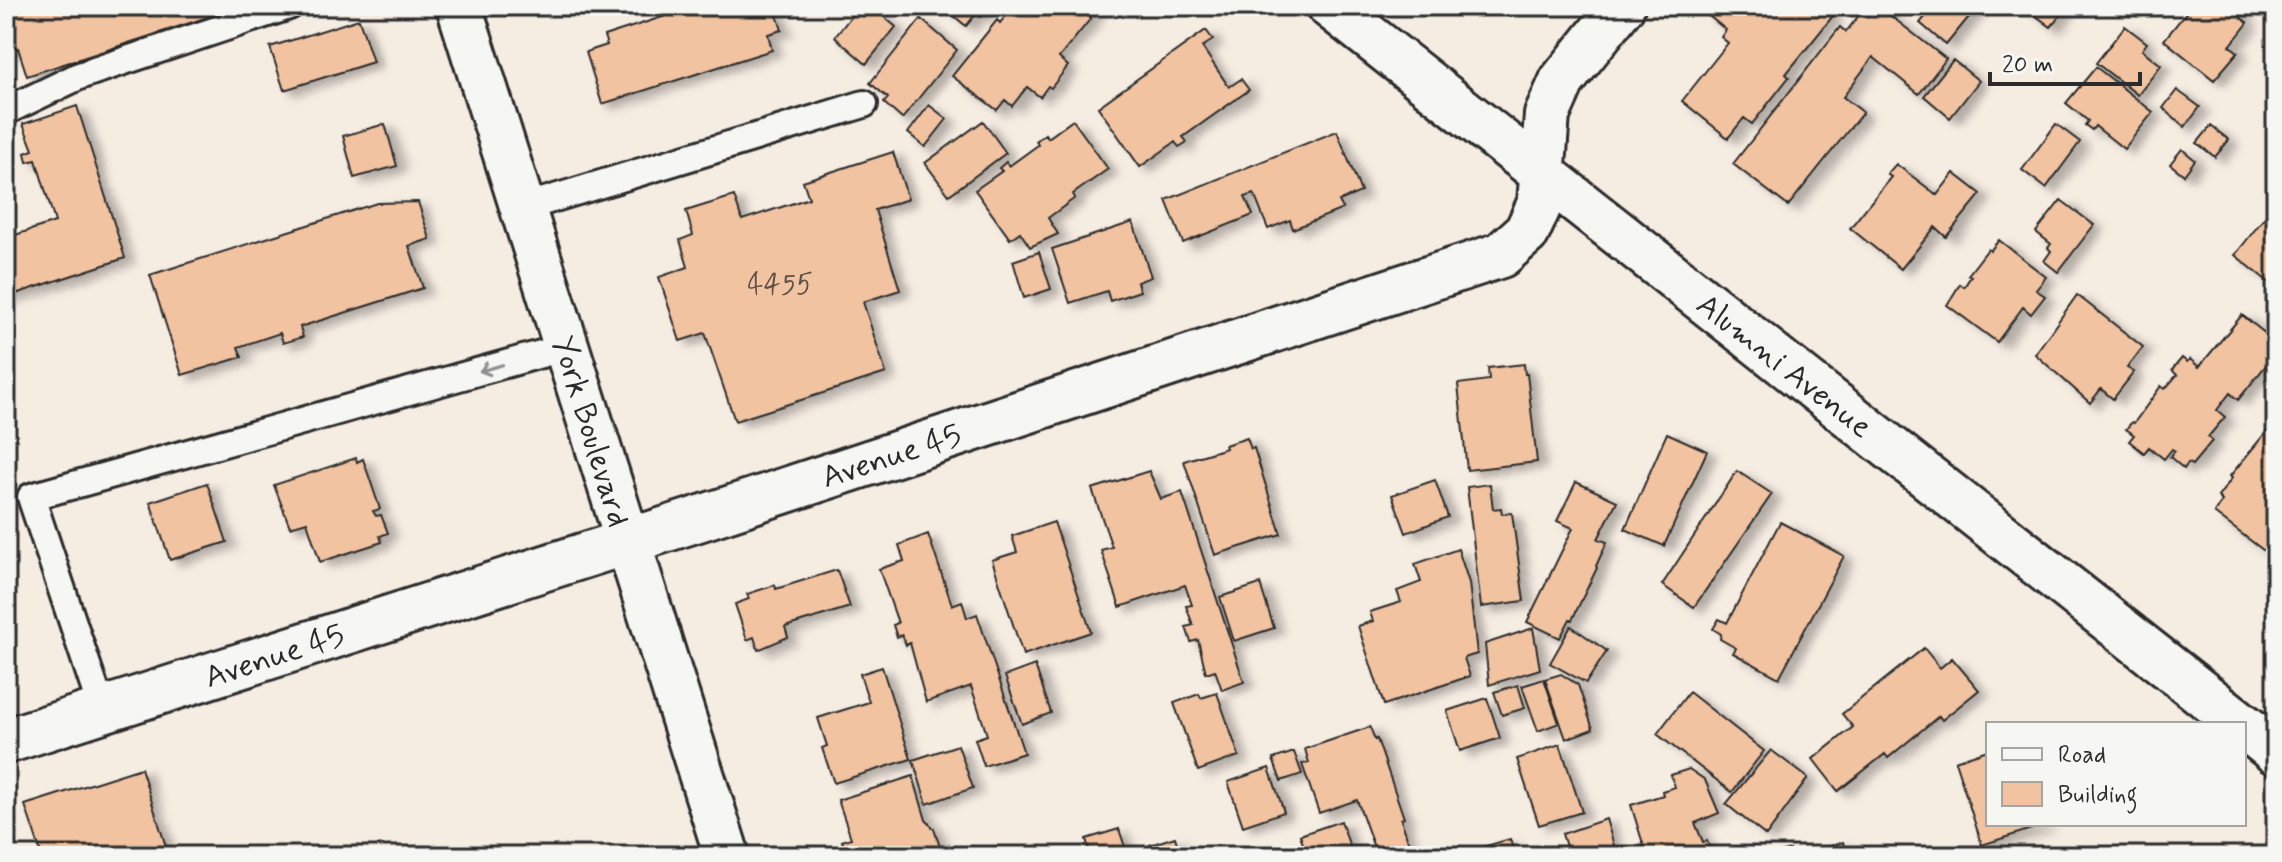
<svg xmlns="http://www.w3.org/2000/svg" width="2282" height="862" viewBox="0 0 2282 862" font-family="Mynerve,sans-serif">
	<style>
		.building { fill: #f2c3a1; stroke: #2b2b2b; stroke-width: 2; filter: url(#shadow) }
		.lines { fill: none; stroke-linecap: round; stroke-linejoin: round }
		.lane-casing { stroke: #2b2b2b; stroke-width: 32 }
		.street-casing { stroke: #2b2b2b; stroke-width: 50 }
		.secondary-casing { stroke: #2b2b2b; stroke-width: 50 }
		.lane { stroke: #f6f6f2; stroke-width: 26 }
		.street { stroke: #f6f6f2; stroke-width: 44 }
		.secondary { stroke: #f6f6f2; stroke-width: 44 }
		.oneway { stroke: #90908e }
		.labels { text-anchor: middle; stroke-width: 6; stroke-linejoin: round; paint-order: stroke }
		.number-label { font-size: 28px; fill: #5d5148 }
		.street-label { font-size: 32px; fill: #2b2b2b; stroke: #f6f6f2 }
	</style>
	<defs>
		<filter id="shadow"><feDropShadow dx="9" dy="5" stdDeviation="4" flood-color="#0004"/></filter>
	</defs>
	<rect width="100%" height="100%" fill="#f5ece2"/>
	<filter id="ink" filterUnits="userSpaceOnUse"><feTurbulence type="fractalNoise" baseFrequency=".0125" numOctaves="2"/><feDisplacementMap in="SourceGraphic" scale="16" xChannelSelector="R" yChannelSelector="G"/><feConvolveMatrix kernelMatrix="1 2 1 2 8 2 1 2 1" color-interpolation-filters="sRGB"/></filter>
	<g filter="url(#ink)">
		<!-- building -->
		<path class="building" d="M6 6H242L27 76 18 48 6 52Z
			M690 6H759L761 14 775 9 782 30 768 34 772 50 602 104 586 52 607 45 604 36 690 8Z
			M859 6H871L896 27 866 64 835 37Z
			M942 6H990L981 17 976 14 966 26Z
			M1013 6H1098L1089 17 1091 18 1059 58 1068 66 1051 88 1048 86 1040 97 1027 87 1012 106 1005 100 997 110 952 76 997 20 1000 23Z
			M1709 6H1828L1825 10 1833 16 1786 74 1789 77 1752 124 1744 118 1728 138 1682 101 1728 43 1721 37 1726 30 1704 12Z
			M1866 6H1878L1946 59 1919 94 1873 57 1843 97 1863 112 1788 206 1733 164 1840 27 1846 32Z
			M1934 6H1976L1977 7 1946 45 1920 23Z
			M2023 6H2068L2051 27Z
			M2185 6H2241L2240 8 2245 11 2240 17 2248 23 2230 46 2238 52 2214 80 2164 40 2189 9Z
			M359 19 373 62 284 90 270 47Z
			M921 19 957 50 902 119 884 103 888 98 870 83Z
			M2125 26 2147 43 2142 50 2161 65 2138 95 2096 63Z
			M1206 30 1213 40 1202 47 1229 87 1241 79 1249 90 1183 137 1187 142 1179 147 1175 142 1140 167 1098 107Z
			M1953 60 1979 81 1950 118 1924 96Z
			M2096 67 2153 112 2124 149 2095 126 2092 130 2085 125 2088 121 2066 103Z
			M2177 90 2200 107 2185 127 2163 108Z
			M929 105 947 119 925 147 908 133Z
			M77 106 125 258 6 297V238L55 222 36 160 27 162 25 153 33 150 23 124Z
			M1073 120 1108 169 1073 194 1075 198 1048 218 1058 234 1030 247 1020 232 1010 239 975 190 1002 171 999 168 1006 162 1009 166 1038 145 1036 141 1045 134 1048 138Z
			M983 121 1006 153 949 195 925 163Z
			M385 124 397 166 354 178 343 136Z
			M2056 124 2080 142 2046 188 2022 170Z
			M2211 126 2229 140 2215 157 2197 143Z
			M1337 131 1361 192 1339 201 1343 209 1293 229 1290 220 1268 229 1254 194 1245 197 1253 215 1183 243 1166 200Z
			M2182 149 2195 160 2184 175 2170 164Z
			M893 152 908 199 875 210 900 290 863 302 886 373 735 421 705 333 680 341 659 277 688 267 680 240 693 235 686 211 734 196 742 220 809 198 803 181Z
			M1896 164 1937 195 1954 173 1981 194 1946 237 1935 227 1901 269 1850 228 1891 177 1887 174Z
			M2061 200 2094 225 2058 272 2044 261 2051 251 2048 248 2051 244 2036 232Z
			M418 202 430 239 409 246 423 288 300 327 303 337 283 343 280 333 238 347 242 357 182 375 150 275 377 203Z
			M2272 208 2276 212V288L2235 255Z
			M1133 222 1151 277 1137 282 1140 291 1110 301 1107 291 1070 303 1052 249Z
			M1999 240 2046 277 2036 290 2045 296 2031 314 2023 307 1997 342 1947 305 1960 284 1964 287 1971 276 1968 275 1988 249 1990 251Z
			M1039 252 1051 289 1024 298 1013 261Z
			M2077 295 2143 347 2127 368 2134 372 2113 399 2101 389 2090 403 2035 354Z
			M2242 315 2276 342V353L2238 400 2230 393 2217 410 2225 417 2208 437 2212 441 2192 465 2188 463 2184 469 2170 457 2175 451 2172 449 2164 459 2149 447 2144 453 2129 441 2134 435 2126 429 2132 422 2134 423 2161 386 2165 389 2177 375 2172 370 2182 358 2187 362 2190 359 2199 367Z
			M1524 364 1525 374H1527L1537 462 1467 470 1458 384 1489 380 1488 368Z
			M2276 420V543L2274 541 2267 553 2214 513 2222 501 2218 497 2232 478 2230 476Z
			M1667 433 1707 451 1664 546 1625 529Z
			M1247 438 1251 449 1254 448 1281 534 1215 555 1184 461 1226 448 1225 445Z
			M356 458 357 462 363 459 380 509 373 511 376 516 381 515 388 533 380 536 382 542 320 562 307 522 290 527 274 485Z
			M1149 471 1161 499 1182 492 1244 682 1222 690 1215 670 1206 673 1198 640 1191 642 1186 627 1193 625 1186 606 1192 605 1185 585 1120 607 1101 550 1112 547 1092 489Z
			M1737 471 1772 494 1694 607 1662 585Z
			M1435 480 1448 517 1406 533 1392 495Z
			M1576 482 1617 501 1598 539 1607 542 1596 566 1597 568 1572 620 1570 619 1560 638 1527 622 1573 528 1557 521Z
			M207 483 227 542 170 560 150 502Z
			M1490 484 1493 509 1501 508 1502 514 1512 513 1524 601 1481 607 1467 487Z
			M1054 522 1091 632 1023 655 992 560 1017 552 1012 536Z
			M1780 522 1844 556 1779 678 1733 653 1736 648 1720 639 1721 634 1713 629 1719 619 1727 623Z
			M928 534 952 605 962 601 967 618 977 614 1024 753 984 766 975 739 987 735 971 686 926 702 910 643 906 645 902 635 897 637 893 625 898 623 879 569 904 561 899 545Z
			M1458 549 1469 583 1477 654 1464 658 1470 676 1384 705 1358 626 1373 621 1370 612 1401 602 1397 591 1421 582 1415 564Z
			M837 570 850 607 785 627 788 637 758 650 754 637 747 640 735 604 749 599 747 594 775 585 776 589Z
			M1260 584 1274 628 1234 641 1220 597Z
			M1571 626 1607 651 1586 683 1550 663Z
			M1533 628 1540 669 1489 685 1485 644Z
			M1924 648 1940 668 1952 658 1979 690 1942 720 1939 716 1888 758 1885 754 1838 791 1813 759 1853 727 1842 714Z
			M1035 665 1051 713 1022 724 1005 676Z
			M882 667 911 759 834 783 822 748 827 746 818 718 869 702 860 674Z
			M1561 674 1578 685 1593 729 1566 739 1545 679Z
			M1544 679 1559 723 1538 731 1522 686Z
			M1518 685 1525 708 1502 715 1494 692Z
			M1689 692 1764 751 1732 792 1657 734Z
			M1217 693 1239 756 1198 771 1174 703 1199 694 1201 698Z
			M1487 698 1500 738 1460 751 1447 711Z
			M1370 727 1375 740 1377 739 1404 818 1401 819 1411 850 1393 856H1377L1357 800 1319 813 1302 764 1309 763 1305 749Z
			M1560 744 1582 812 1539 825 1517 759Z
			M958 745 973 788 927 804 913 760Z
			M1771 750 1808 778 1766 836 1726 804Z
			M1988 750V824H2047L1982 845 1955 761Z
			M1294 752 1302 774 1281 781 1273 759Z
			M141 768 169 856H42L25 805Z
			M1269 768 1284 812 1243 826 1228 782Z
			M1689 769 1705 780 1719 813 1695 823 1703 842 1707 841 1712 856H1644L1642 851 1645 850 1631 805 1663 795 1662 791 1675 787 1671 775Z
			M913 776 926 820 934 829 943 856H847L842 841 851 838 838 800Z
			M1606 819 1615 849 1613 850 1615 856H1569L1562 834Z
			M1341 821 1353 856H1307L1300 835Z
			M1119 829 1126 850 1134 848 1137 856H1091L1086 839Z
			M1175 837 1181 856H1153L1150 845Z
			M1510 839 1515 856H1475L1473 850Z
			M1843 842 1847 856H1801Z
			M625 850 627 856H607Z
			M1790 850 1793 856H1772Z"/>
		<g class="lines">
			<defs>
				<path id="lane" d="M6 111 79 76 289 6
					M522 208 864 104
					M102 710 31 497 566 347"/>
				<path id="street" d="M1330 6 2241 724
					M2244 726 2276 752
					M6 741 698 519 1501 255 1527 232 1540 203 1547 115 1562 81 1622 6"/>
				<path id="secondary" d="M459 6 727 856"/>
			</defs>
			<!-- lane casing -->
			<use href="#lane" class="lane-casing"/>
			<!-- street casing -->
			<use href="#street" class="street-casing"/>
			<!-- secondary casing -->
			<use href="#secondary" class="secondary-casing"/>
			<!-- lane -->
			<use href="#lane" class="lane"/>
			<!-- street -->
			<use href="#street" class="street"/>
			<!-- secondary -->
			<use href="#secondary" class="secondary"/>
		</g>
		<!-- one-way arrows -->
		<defs><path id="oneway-shaft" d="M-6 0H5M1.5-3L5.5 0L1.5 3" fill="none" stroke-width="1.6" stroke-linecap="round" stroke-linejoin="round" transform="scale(2)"/></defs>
		<use class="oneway" href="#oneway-shaft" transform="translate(491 368) rotate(164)"/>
	</g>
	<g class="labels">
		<!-- number labels -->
		<g class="number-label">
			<text x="780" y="293">4455</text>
		</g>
		<!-- street labels -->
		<g class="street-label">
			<text transform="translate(1785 365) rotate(38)" y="11">Alumni Avenue</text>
			<text transform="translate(592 431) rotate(73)" y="11">York Boulevard</text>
			<text transform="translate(891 455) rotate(-18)" y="11">Avenue 45</text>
			<text transform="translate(274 655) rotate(-18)" y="11">Avenue 45</text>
		</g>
	</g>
	<!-- margin -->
	<rect width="2282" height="862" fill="none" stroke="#f6f6f2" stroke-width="32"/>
	<rect x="16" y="16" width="2250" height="830" fill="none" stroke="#2b2b2b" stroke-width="3" filter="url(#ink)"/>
	<!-- legend -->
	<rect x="1986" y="722" width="260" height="104" fill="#f6f6f2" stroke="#a5a5a2" stroke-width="2"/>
	<rect x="2002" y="748" width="40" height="12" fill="#f6f6f2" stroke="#a5a5a2" stroke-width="2"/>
	<text x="2058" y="762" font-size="24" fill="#2b2b2b">Road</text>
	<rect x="2002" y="782" width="40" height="24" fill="#f2c3a1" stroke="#a5a5a2" stroke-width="2"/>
	<text x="2058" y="802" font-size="24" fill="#2b2b2b">Building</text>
	<!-- scale -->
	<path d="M1990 72v12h150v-12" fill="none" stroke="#2b2b2b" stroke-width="4"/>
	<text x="2002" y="72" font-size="24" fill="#2b2b2b" stroke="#f6f6f2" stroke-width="6" paint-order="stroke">20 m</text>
</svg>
